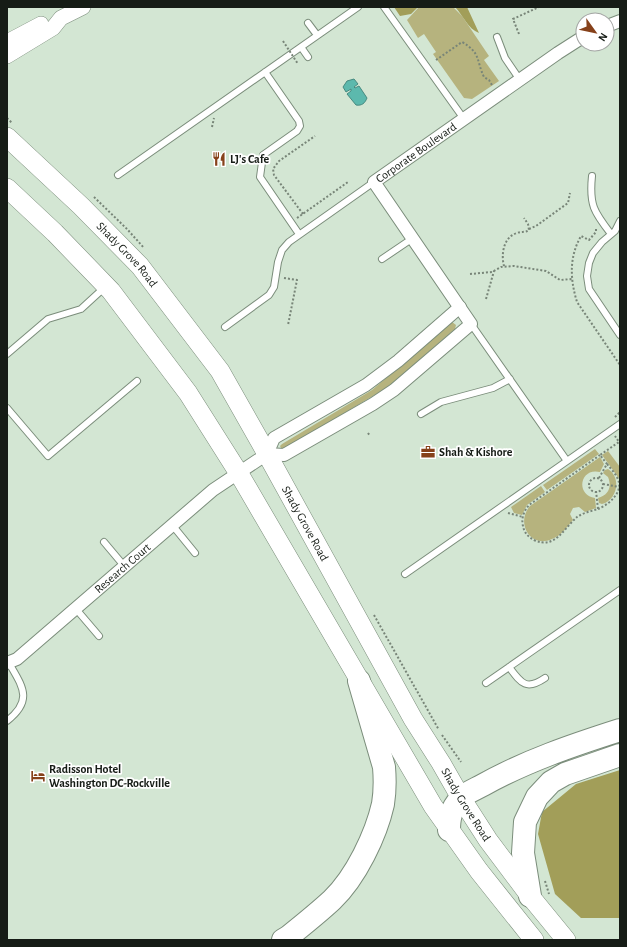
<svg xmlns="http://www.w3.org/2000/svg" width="627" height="947" viewBox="0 0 627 947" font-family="'Alegreya Sans',sans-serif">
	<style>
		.green { fill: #b6b37e }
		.forest { fill: #a29e59 }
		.water { fill: #5cb9ad; stroke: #478a80 }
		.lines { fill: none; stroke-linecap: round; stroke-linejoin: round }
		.service-casing { stroke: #7b8d7b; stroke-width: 8 }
		.minor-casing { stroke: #7b8d7b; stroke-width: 14 }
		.tertiary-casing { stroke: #7b8d7b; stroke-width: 16 }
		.primary-casing { stroke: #7b8d7b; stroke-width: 20 }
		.motorway-casing { stroke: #7b8d7b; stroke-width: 24 }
		.path { stroke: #788578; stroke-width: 2; stroke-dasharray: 2 2; stroke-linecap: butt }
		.service { stroke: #fff; stroke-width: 6 }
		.minor { stroke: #fff; stroke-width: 12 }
		.tertiary { stroke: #fff; stroke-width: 15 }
		.primary { stroke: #fff; stroke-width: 19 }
		.motorway { stroke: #fff; stroke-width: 22 }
		.path-bridge { stroke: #788578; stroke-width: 2; stroke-dasharray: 2 2; stroke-linecap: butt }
		.labels { text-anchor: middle; stroke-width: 3.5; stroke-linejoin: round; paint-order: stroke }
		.street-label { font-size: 12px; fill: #161c16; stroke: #fff }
		.poi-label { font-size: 12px; font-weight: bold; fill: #161c16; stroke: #fff; text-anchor: start }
	</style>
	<rect width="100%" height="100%" fill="#d3e6d3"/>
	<!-- green -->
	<path class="green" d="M419 7 454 8 462 16 489 56 484 60 499 81 472 99 464 98 433 54 436 52 424 34 418 38 407 20Z
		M452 322 456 325 455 329 388 387 289 446 283 449 281 448 280 446 282 444 372 390Z
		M595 449 599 454 547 490 543 485Z
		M608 451 620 467V480L602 455Z
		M600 457 604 464 600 472C580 467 575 495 595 498L596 508 585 512 579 507 573 508 570 514 573 520C567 527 561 536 552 539 531 549 515 523 530 506Z
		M608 469C622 478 617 500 602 504L599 503 598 498C609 495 612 487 608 477L603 473 605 470Z
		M541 486 545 492 527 505 522 515 514 513 511 507Z"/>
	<!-- forest -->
	<path class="forest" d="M394 7H418L411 14 400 16Z
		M455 7H467L479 33C468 29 463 15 455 7Z
		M620 770V918H581L555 894 538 834 542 812 576 784Z"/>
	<!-- water -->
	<path class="water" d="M354 79 358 84 354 87 355 88 359 86 367 98C365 103 362 106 356 105L347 94 351 91V89L346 92 343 87 347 81Z"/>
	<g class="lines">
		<defs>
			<path id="service" d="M384 7 464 119
				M308 23 317 35
				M497 37 505 58 520 80
				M301 47 308 57
				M265 72 299 121 300 126 297 131 263 155 260 177 299 234
				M118 175 358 7
				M592 176C589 205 594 212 611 234
				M620 221 615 231 602 242 593 253 589 263 587 276 589 289 620 335
				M382 259 413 238
				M225 327 269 295 274 287 278 262 282 250 289 242 374 182
				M7 354 48 319 81 309 105 287
				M7 408 48 456 137 381
				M421 414 441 402 493 388 510 379
				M567 461 620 424
				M173 526 195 553
				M104 542 125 567
				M405 574 567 461 471 324
				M76 609 99 636
				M509 667C521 683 526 691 545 678
				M486 683 620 590
				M7 721C34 700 22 686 9 663"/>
			<g id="minor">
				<path d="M607 26 620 21"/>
				<path d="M267 454 274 438 366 385 398 361 460 307"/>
				<path id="s1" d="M7 663 17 659 213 490 267 454 284 455 373 404 394 390 471 324 374 182 558 53 583 37"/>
			</g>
			<path id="tertiary" d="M7 42 41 24
				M7 56 53 28 61 18 83 7"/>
			<g id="primary">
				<path id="s2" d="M7 137 81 206 140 266 220 371 267 454 413 719 441 763 461 798 488 840 530 896 566 940"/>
				<path d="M7 188 55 233 111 291 188 393 238 472 433 806 479 871 534 940"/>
			</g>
			<path id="motorway" d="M449 830C449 818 451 809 460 799 465 793 476 789 483 785 526 761 573 745 620 730
				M530 896 523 853 525 822 537 797 551 782 565 774 620 755
				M283 940 288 937C303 925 318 913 332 900 356 877 376 835 383 804 385 792 385 779 384 767L359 681"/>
		</defs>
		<!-- service casing -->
		<use href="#service" class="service-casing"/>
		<!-- minor casing -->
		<use href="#minor" class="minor-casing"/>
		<!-- tertiary casing -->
		<use href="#tertiary" class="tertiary-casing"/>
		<!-- primary casing -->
		<use href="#primary" class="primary-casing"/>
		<!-- motorway casing -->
		<use href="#motorway" class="motorway-casing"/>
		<!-- path -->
		<path class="path" d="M519 34 513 19 539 7
			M436 60 462 42C481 53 476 60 484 77L489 80 492 85
			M7 118 12 123
			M212 127 214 118
			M94 197 127 229 144 248
			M303 214 274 175 273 169 279 161 315 136
			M297 218 348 182
			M529 229 536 226 568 203 570 193
			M596 229V232L589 240 581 236C569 257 570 279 577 302L620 365
			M504 266C501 255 503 237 517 233 522 231 525 233 529 230L528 224 524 218
			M470 274 492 272 501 267 514 266 546 271 560 280 572 279
			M284 278 297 280 288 325
			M486 299 494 271
			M615 417 620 412
			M368 433 370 436
			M589 485a7 7 0 1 1 14 0a7 7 0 1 1-14 0Z
			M599 478 607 464 600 455 619 442 615 436
			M603 484 619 487
			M596 491 598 509C591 511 583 513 577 517 564 528 555 550 534 540 528 537 524 532 523 526 521 518 524 511 529 505L600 455
			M598 509C608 505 621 494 619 483 618 476 611 469 607 464
			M508 513 523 517
			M374 615 439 730
			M442 735 461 762
			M545 881 549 894"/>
		<!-- service -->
		<use href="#service" class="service"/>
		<!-- minor -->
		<use href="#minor" class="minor"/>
		<!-- tertiary -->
		<use href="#tertiary" class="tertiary"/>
		<!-- primary -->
		<use href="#primary" class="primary"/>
		<!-- motorway -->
		<use href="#motorway" class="motorway"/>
		<!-- path-bridge -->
		<path class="path-bridge" d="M283 41 298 64"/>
	</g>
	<!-- icons -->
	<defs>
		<symbol id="restaurant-bare" viewBox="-9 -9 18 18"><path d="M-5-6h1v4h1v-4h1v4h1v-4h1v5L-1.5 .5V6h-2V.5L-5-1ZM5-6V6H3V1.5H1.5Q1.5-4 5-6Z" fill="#86411a" stroke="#fff" stroke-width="2.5" paint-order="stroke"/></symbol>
		<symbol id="office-bare" viewBox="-9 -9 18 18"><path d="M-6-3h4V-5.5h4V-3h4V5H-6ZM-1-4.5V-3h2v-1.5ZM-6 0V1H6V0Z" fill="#86411a" stroke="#fff" stroke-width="2.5" paint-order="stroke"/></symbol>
		<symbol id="hotel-bare" viewBox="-9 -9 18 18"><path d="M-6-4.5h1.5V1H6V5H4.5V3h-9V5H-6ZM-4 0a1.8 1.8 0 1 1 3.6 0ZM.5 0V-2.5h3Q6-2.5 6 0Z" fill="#86411a" stroke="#fff" stroke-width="2.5" paint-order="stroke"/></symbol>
	</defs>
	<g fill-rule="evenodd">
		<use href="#restaurant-bare" x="209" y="149" width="20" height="20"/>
		<use href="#office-bare" x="418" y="442" width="20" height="20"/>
		<use href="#hotel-bare" x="28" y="766" width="20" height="20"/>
	</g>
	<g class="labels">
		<!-- street labels -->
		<g class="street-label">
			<text dy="4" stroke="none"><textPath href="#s1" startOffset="804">Corporate Boulevard</textPath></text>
			<text dy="4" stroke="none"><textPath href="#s2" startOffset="168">Shady Grove Road</textPath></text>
			<text dy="4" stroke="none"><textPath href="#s2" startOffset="492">Shady Grove Road</textPath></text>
			<text dy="4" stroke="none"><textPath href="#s1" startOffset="150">Research Court</textPath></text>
			<text dy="4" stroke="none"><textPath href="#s2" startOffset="816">Shady Grove Road</textPath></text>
		</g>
		<!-- poi labels -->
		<g class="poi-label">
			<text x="230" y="163">LJ's Cafe</text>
			<text x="439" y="456">Shah &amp; Kishore</text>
			<text x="49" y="773">Radisson Hotel<tspan x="49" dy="14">Washington DC-Rockville</tspan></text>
		</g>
	</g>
	<!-- border -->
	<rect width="627" height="947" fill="none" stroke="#161c16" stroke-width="16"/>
	<!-- north arrow -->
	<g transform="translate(595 32) rotate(123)"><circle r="19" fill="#ffffff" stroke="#a2a4a2"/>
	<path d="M0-3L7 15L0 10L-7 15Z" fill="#86411a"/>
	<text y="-6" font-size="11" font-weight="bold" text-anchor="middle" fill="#161c16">N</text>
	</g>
</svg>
